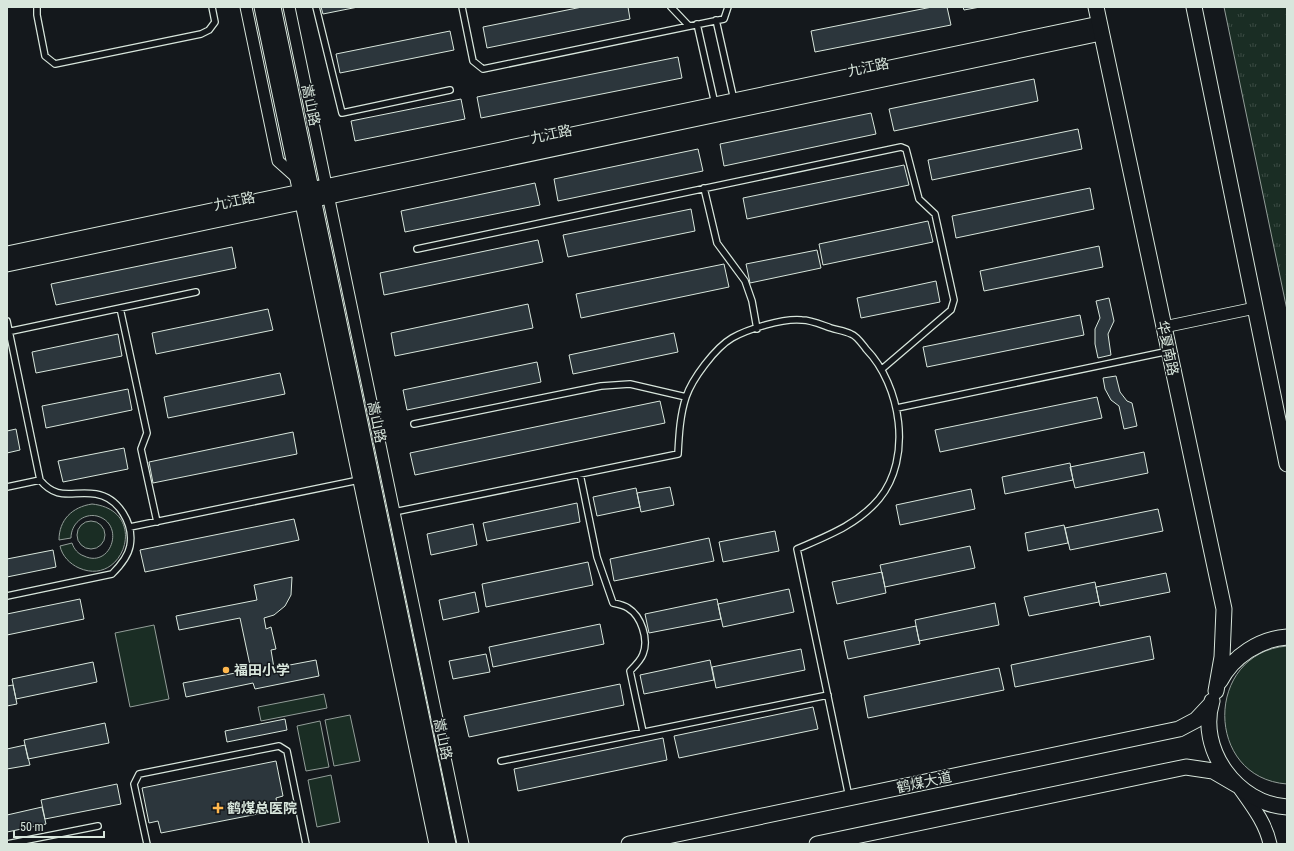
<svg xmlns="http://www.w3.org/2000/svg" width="1294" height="851" viewBox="0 0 1294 851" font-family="'Roboto Condensed','Noto Sans SC',sans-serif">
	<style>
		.green { fill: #1a2d24; stroke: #939e99 }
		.park { fill: url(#park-tufts); stroke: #939e99 }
		.building { fill: #2c363c; stroke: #d8e6dc }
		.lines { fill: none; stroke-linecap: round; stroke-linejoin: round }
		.service-casing { stroke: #d8e6dc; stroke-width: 8 }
		.minor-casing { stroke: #d8e6dc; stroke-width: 13 }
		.tertiary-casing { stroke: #d8e6dc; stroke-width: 15 }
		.secondary-casing { stroke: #d8e6dc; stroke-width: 17 }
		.service { stroke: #14181c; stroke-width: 5.5 }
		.minor { stroke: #14181c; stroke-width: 11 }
		.tertiary { stroke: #14181c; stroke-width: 13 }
		.secondary { stroke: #14181c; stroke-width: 15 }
		.poi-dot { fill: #ffb74d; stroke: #14181c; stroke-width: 1.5 }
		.labels { text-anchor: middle; stroke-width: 3; stroke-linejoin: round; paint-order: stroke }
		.street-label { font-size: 14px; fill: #d8e6dc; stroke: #14181c }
		.poi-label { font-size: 14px; font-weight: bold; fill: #d8e6dc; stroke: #14181c; text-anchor: start }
	</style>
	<defs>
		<pattern id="park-tufts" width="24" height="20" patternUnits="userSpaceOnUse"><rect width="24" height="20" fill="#1a2d24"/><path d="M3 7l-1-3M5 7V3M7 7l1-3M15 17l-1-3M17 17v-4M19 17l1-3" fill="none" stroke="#3b4b43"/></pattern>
	</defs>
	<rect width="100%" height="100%" fill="#14181c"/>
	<!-- green -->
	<path class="green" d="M92 504C150 510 124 588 79 568 70 564 62 556 60 546L72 543C74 549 78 554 84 556 111 569 126 524 97 516 83 513 71 524 71 538L59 540C59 520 72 507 92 504Z
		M77 535a14 14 0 1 1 28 0a14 14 0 1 1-28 0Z
		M154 625 169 699 130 707 115 633Z
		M1287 646V784C1204 778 1204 653 1287 646Z
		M324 694 327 708 261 721 258 707Z
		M350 715 360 761 334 766 325 720Z
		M320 721 329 767 306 771 297 726Z
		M331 775 340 822 317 827 308 780Z"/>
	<!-- park -->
	<path class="park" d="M1224 7H1287V310Z"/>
	<!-- building -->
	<path class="building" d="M321 7H358L323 14Z
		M582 7H628L630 19 487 48 483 27Z
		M932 7H947L951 25 815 52 811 31Z
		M963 7H980L964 10Z
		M450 31 454 50 340 73 336 54Z
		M678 57 682 78 481 118 477 97Z
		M1034 79 1038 101 894 131 889 109Z
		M461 99 465 119 355 141 351 121Z
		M871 113 876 134 724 166 720 144Z
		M1078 129 1082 149 932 180 928 160Z
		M698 149 703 171 558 201 554 179Z
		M904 165 909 185 747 219 743 198Z
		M535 183 540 205 405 232 401 211Z
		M1090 188 1094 209 956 238 952 216Z
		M691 209 695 231 568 257 563 235Z
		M928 221 933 242 823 265 819 244Z
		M538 240 543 262 384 295 380 273Z
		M1099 246 1103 267 984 291 980 271Z
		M232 247 236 268 56 305 51 284Z
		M817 250 821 268 750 283 746 264Z
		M724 264 729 287 581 318 576 294Z
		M936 281 940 302 861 318 857 298Z
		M1109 298 1114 321 1108 334 1111 355 1098 358 1095 344V329L1100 318 1096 301Z
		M528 304 533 328 395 356 391 333Z
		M268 309 273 330 156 354 152 333Z
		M1080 315 1084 335 927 367 923 347Z
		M674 333 678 352 573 374 569 355Z
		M118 334 122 356 36 373 32 352Z
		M537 362 541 382 407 410 403 390Z
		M280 373 285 394 168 418 164 397Z
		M1116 376 1120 392 1127 401 1132 403 1137 426 1124 429 1119 406 1111 400 1105 389 1103 378Z
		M128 389 132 410 46 428 42 406Z
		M1097 397 1102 418 940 452 935 430Z
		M660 401 665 423 415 475 410 453Z
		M16 429 20 450 7 453V431Z
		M293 432 297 454 153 483 149 462Z
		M124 448 128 469 63 482 58 461Z
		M1144 452 1148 473 1075 488 1070 467Z
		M1070 463 1073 480 1005 494 1002 477Z
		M670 487 674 505 641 512 637 493Z
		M636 488 640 507 597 516 593 497Z
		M971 489 975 509 900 525 896 505Z
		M577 503 580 522 487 541 483 523Z
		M1158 509 1163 531 1070 550 1065 528Z
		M294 519 299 540 145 572 140 550Z
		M473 524 477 545 431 555 427 534Z
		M1064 525 1068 543 1028 551 1025 533Z
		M775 531 779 551 723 562 719 542Z
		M709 538 714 561 614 581 610 559Z
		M970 546 975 568 885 587 880 565Z
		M53 550 56 567 7 577V559Z
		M588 562 593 585 486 607 482 584Z
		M882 572 886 593 837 604 832 582Z
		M1166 573 1170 592 1100 606 1096 587Z
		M292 577 291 595 285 606 274 615 264 618 266 629 271 627 276 649 271 650 274 668 316 660 319 676 255 689 253 683 186 697 183 683 251 670 240 618 179 630 176 616 257 600 254 585Z
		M1095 582 1099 602 1029 616 1024 597Z
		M789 589 794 612 723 627 718 604Z
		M475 592 479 612 443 620 439 600Z
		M80 599 84 619 7 635V614Z
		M717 599 721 619 649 633 645 614Z
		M995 603 999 625 919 641 915 620Z
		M600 624 604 644 493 667 489 647Z
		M916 626 920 644 848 659 844 641Z
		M1150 636 1154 659 1015 687 1011 665Z
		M801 649 805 670 716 688 712 667Z
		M486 654 490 672 453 679 449 661Z
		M710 660 714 680 644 694 640 675Z
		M93 662 97 682 16 699 12 679Z
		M999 668 1004 690 868 718 864 696Z
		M620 684 624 705 469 737 464 716Z
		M13 685 17 704 7 706V686Z
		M813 707 818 729 679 758 674 736Z
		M285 719 287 730 227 742 225 731Z
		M105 723 109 743 28 759 24 740Z
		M663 738 667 760 518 791 514 769Z
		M25 745 30 765 7 769V749Z
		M276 761 283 796 276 798 278 810 161 833 158 821 149 823 142 788Z
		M117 784 121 804 45 819 41 800Z
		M42 807 46 824 7 832V815Z"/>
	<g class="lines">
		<defs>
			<path id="service" d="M37 7V15L45 56 55 64 201 34 209 30 215 22 212 7
				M316 7 342 113 450 90
				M462 7 473 61 483 69 724 19 728 7
				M671 7 689 26
				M716 20 734 100
				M697 24 715 104
				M704 188 717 243 745 281 752 301 757 329
				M417 249 901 147 906 149 919 199 935 214 954 300 951 310 882 369
				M120 308 147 433 141 449 157 522
				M7 321 40 480
				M7 332 196 292
				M897 408 1169 351
				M414 424 601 386 630 384 686 397
				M580 474 597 557 613 603C618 604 624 605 628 608 641 616 649 639 643 654 641 660 635 666 630 671L643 732
				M7 487 40 480C58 502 73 490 96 494 119 498 134 524 130 546 128 557 120 566 112 574L7 596
				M394 512 678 454C679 435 680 415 686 397 692 379 715 348 732 338 748 329 783 318 802 320 811 320 822 325 831 328 837 330 845 331 851 334 857 336 862 344 866 349 901 385 913 458 879 499 857 525 827 536 797 549L849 797
				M130 527 359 480
				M501 761 828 695
				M7 844 98 826
				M147 844 134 784 139 774 279 746 287 751 306 844"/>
			<path id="minor" d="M246 7 278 161 297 178
				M289 7 463 844
				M1164 327 1255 308"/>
			<path id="tertiary" d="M261 7 436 844
				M274 7 449 844
				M7 253 1099 23
				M7 265 1101 34
				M1241 790C1253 807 1266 824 1270 844"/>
			<path id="secondary" d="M1096 7 1224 609 1222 657 1216 691
				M1194 7 1287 464
				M1220 681C1233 656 1260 639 1287 637
				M1212 701C1197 749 1237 804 1287 807
				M629 844 1179 729 1196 720 1211 704
				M817 844 1186 767 1213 771 1237 785"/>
		</defs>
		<!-- service casing -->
		<use href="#service" class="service-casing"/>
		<!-- minor casing -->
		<use href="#minor" class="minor-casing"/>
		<!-- tertiary casing -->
		<use href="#tertiary" class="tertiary-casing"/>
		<!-- secondary casing -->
		<use href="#secondary" class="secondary-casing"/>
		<!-- service -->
		<use href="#service" class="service"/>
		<!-- minor -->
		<use href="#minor" class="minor"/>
		<!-- tertiary -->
		<use href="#tertiary" class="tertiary"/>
		<!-- secondary -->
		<use href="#secondary" class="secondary"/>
	</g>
	<!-- markers -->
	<g class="poi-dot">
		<circle cx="226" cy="670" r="4"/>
		<path d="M216 802h4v4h4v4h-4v4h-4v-4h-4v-4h4z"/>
	</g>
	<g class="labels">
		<!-- street labels -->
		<g class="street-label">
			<text transform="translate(868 67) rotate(-12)" y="5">九江路</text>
			<text transform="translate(311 105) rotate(78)" y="5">嵩山路</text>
			<text transform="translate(551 134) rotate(-12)" y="5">九江路</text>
			<text transform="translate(234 201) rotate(-12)" y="5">九江路</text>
			<text transform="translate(1168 348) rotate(78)" y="5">华夏南路</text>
			<text transform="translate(377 422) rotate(78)" y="5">嵩山路</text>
			<text transform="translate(443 739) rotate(78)" y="5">嵩山路</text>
			<text transform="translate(924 782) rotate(-12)" y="5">鹤煤大道</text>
		</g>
		<!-- poi labels -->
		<g class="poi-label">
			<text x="234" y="675">福田小学</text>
			<text x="227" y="813">鹤煤总医院</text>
		</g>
	</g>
	<!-- border -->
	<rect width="1294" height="851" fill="none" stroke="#d8e6dc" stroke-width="16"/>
	<!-- scale -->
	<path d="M14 831v6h90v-6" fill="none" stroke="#d8e6dc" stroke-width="2"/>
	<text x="20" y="831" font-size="12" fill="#d8e6dc" stroke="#14181c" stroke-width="3" paint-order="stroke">50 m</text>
</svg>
